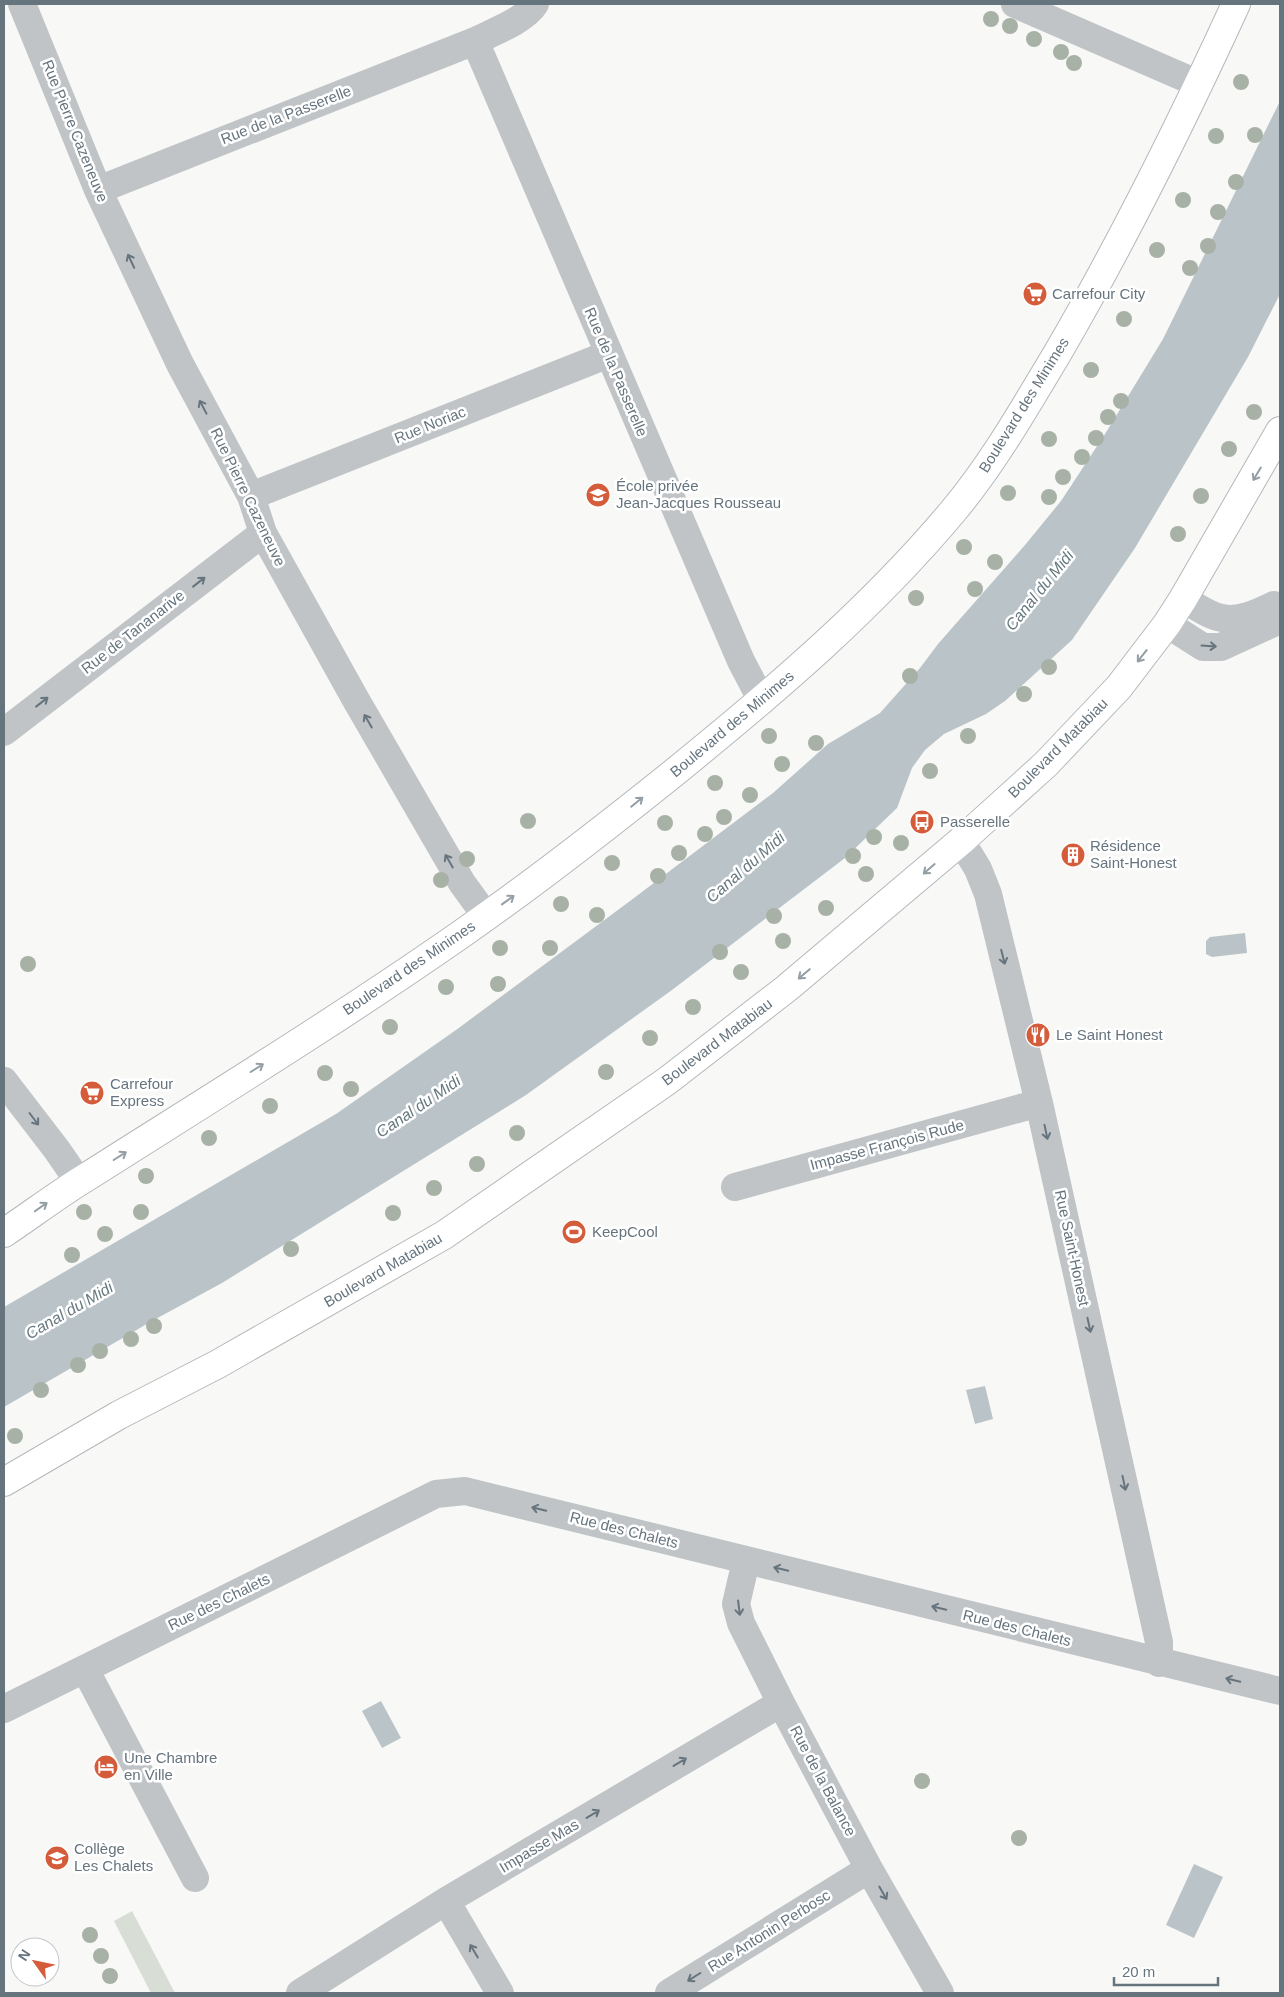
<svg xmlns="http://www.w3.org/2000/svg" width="1284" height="1997" viewBox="0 0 1284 1997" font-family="Helvetica,sans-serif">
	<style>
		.green { fill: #d8ddd5 }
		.water { fill: #bac4c8 }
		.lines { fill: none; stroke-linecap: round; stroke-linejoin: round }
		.major-casing { stroke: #b4b8bb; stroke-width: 30 }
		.minor { stroke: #c0c4c7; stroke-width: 28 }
		.major { stroke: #fff; stroke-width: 28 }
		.tree { fill: #a8b1a6 }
		.oneway { stroke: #66747e }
		.oneway2 { stroke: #949ea5 }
		.labels { text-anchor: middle; stroke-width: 5; stroke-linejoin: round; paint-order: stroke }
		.street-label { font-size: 15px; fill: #66747e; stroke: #fff }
		.poi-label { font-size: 15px; fill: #66747e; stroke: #fff; text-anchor: start }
		.water-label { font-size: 16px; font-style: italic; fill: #66797f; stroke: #fff }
	</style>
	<rect width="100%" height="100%" fill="#f8f8f6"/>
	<!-- green -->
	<path class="green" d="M132 1911 175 1993H151L114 1921Z"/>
	<!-- water -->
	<path class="water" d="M1280 101V294L1248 357 1135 548 1072 640 1005 701 986 714 944 734 925 750 912 768 897 808 845 858 672 990 526 1095 222 1283 152 1321 4 1407V1307L336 1114 456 1030 630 901 773 793 828 744 880 713 920 668 938 644 1025 545 1061 501 1105 434 1163 339Z
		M1245 933 1247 953 1212 957 1206 954V941L1210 937Z
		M985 1386 993 1419 975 1424 966 1390Z
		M381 1701 401 1738 382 1748 362 1711Z
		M1194 1864 1223 1877 1194 1938 1166 1925Z"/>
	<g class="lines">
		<defs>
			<path id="major" d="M4 1233C31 1215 57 1195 85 1178 211 1098 338 1020 460 935 536 882 609 825 681 767 778 688 874 606 954 510 994 462 1025 407 1057 354 1124 239 1181 124 1236 4
				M4 1482 119 1415 218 1364 444 1235 667 1081 787 988 961 841 1046 764 1119 687 1167 624 1183 599 1280 431"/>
		</defs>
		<!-- major casing -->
		<use href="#major" class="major-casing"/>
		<!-- minor -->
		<path class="minor" d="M22 4 98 190 180 364 251 496 263 533 356 700 462 883 486 916
			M1015 4 1199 84
			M475 41 741 661 762 701
			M98 190 475 41C493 32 524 21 535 4
			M251 496 609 354
			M1183 599C1195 605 1209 616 1222 618 1240 622 1259 612 1274 605
			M1167 624 1203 647H1221L1280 620
			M4 732 263 533
			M961 841 978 869 988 894 1039 1103 1159 1642V1663
			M4 1081 57 1150 79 1182
			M735 1187 1039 1103
			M746 1561 736 1604 741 1623 781 1703 869 1869 940 1993
			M85 1669 195 1878
			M4 1709 436 1494 465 1491 1280 1691
			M446 1901 500 1993
			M300 1993 446 1901 781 1703
			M669 1993 869 1869"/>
		<!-- major -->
		<use href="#major" class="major"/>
	</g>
	<!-- trees -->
	<g class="tree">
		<circle cx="991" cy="19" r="8"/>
		<circle cx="1010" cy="26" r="8"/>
		<circle cx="1034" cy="39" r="8"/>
		<circle cx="1061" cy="52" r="8"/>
		<circle cx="1074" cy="63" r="8"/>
		<circle cx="1241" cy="82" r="8"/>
		<circle cx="1255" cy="135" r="8"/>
		<circle cx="1216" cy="136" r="8"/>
		<circle cx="1236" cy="182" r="8"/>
		<circle cx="1183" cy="200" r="8"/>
		<circle cx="1218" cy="212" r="8"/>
		<circle cx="1208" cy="246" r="8"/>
		<circle cx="1157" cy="250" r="8"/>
		<circle cx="1190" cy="268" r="8"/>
		<circle cx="1124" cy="319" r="8"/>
		<circle cx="1091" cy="370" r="8"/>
		<circle cx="1121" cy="401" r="8"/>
		<circle cx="1254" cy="412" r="8"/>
		<circle cx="1108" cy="417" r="8"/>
		<circle cx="1096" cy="438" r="8"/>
		<circle cx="1049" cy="439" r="8"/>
		<circle cx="1229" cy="449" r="8"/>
		<circle cx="1082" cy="457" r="8"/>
		<circle cx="1063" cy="477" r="8"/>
		<circle cx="1008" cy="493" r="8"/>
		<circle cx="1201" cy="496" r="8"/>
		<circle cx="1049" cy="497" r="8"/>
		<circle cx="1178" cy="534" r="8"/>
		<circle cx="964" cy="547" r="8"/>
		<circle cx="995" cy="562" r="8"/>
		<circle cx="975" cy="589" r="8"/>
		<circle cx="916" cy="598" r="8"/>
		<circle cx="1049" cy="667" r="8"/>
		<circle cx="910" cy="676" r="8"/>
		<circle cx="1024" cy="694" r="8"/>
		<circle cx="769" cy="736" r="8"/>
		<circle cx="968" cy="736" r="8"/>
		<circle cx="816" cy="743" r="8"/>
		<circle cx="782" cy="764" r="8"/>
		<circle cx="930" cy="771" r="8"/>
		<circle cx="715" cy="783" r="8"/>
		<circle cx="750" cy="795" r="8"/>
		<circle cx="724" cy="817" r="8"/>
		<circle cx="528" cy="821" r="8"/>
		<circle cx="665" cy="823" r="8"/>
		<circle cx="705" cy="834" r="8"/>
		<circle cx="874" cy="837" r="8"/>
		<circle cx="901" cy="843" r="8"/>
		<circle cx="679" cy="853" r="8"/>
		<circle cx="853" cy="856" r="8"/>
		<circle cx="467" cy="859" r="8"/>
		<circle cx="612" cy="863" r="8"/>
		<circle cx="866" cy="874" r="8"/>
		<circle cx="658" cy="876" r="8"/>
		<circle cx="441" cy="880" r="8"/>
		<circle cx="561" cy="904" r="8"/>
		<circle cx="826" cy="908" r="8"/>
		<circle cx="597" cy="915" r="8"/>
		<circle cx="774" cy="916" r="8"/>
		<circle cx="783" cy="941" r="8"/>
		<circle cx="500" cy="948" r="8"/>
		<circle cx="550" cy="948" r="8"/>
		<circle cx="720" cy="952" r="8"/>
		<circle cx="28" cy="964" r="8"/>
		<circle cx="741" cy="972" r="8"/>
		<circle cx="498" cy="984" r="8"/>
		<circle cx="446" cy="987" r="8"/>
		<circle cx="693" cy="1007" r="8"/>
		<circle cx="390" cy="1027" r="8"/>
		<circle cx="650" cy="1038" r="8"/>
		<circle cx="606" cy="1072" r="8"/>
		<circle cx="325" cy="1073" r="8"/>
		<circle cx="351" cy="1089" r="8"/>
		<circle cx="270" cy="1106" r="8"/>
		<circle cx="517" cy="1133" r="8"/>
		<circle cx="209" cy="1138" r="8"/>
		<circle cx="477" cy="1164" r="8"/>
		<circle cx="146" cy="1176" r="8"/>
		<circle cx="434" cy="1188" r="8"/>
		<circle cx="84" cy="1212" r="8"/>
		<circle cx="141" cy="1212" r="8"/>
		<circle cx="393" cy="1213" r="8"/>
		<circle cx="105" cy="1234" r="8"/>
		<circle cx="291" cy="1249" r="8"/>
		<circle cx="72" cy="1255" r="8"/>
		<circle cx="154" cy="1326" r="8"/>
		<circle cx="131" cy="1339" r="8"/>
		<circle cx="100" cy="1351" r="8"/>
		<circle cx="78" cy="1365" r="8"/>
		<circle cx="41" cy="1390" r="8"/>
		<circle cx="15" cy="1436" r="8"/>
		<circle cx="922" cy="1781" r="8"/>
		<circle cx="1019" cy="1838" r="8"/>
		<circle cx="90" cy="1935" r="8"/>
		<circle cx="101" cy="1956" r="8"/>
		<circle cx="110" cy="1976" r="8"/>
	</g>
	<!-- one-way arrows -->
	<defs><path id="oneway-shaft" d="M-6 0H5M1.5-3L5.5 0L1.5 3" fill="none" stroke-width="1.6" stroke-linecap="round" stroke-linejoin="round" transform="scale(1.25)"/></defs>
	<g class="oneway">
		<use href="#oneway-shaft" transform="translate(131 261) rotate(-115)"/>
		<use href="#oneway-shaft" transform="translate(203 407) rotate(-118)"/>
		<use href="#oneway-shaft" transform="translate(199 582) rotate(-38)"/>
		<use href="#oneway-shaft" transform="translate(1209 646) rotate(4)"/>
		<use href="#oneway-shaft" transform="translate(42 702) rotate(-38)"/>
		<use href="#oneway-shaft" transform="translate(368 721) rotate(-120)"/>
		<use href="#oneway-shaft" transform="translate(449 861) rotate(-120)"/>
		<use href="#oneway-shaft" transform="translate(1003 957) rotate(76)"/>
		<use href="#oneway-shaft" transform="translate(34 1119) rotate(53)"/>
		<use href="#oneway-shaft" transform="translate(1046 1132) rotate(78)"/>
		<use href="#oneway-shaft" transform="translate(1089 1325) rotate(78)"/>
		<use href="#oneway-shaft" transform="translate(1124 1483) rotate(78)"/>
		<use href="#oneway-shaft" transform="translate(539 1509) rotate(-166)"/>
		<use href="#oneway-shaft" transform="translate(781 1569) rotate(-166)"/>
		<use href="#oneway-shaft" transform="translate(739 1608) rotate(83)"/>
		<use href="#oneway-shaft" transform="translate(939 1608) rotate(-166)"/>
		<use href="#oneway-shaft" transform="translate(1233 1680) rotate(-167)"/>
		<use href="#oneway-shaft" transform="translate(680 1762) rotate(-31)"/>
		<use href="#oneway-shaft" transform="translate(593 1814) rotate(-31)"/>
		<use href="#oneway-shaft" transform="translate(883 1893) rotate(60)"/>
		<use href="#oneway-shaft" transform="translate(474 1951) rotate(-121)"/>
		<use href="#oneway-shaft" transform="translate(694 1977) rotate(148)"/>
	</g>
	<g class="oneway2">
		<use href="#oneway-shaft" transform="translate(1257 474) rotate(121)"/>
		<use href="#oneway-shaft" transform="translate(1142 656) rotate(128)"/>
		<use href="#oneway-shaft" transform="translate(637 802) rotate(-39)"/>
		<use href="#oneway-shaft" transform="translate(929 869) rotate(139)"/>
		<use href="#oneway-shaft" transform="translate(508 900) rotate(-36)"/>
		<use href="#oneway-shaft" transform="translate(804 974) rotate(140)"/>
		<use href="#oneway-shaft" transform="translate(257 1068) rotate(-32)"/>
		<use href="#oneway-shaft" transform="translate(120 1156) rotate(-32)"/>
		<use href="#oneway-shaft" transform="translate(41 1207) rotate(-35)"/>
	</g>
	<!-- icons -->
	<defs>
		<symbol id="supermarket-disc" viewBox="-11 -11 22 22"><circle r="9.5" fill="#d45c3a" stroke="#fff"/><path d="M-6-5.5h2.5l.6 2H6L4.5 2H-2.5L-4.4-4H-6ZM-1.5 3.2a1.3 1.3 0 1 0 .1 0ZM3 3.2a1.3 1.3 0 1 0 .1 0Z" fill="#fff"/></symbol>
		<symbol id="school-disc" viewBox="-11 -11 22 22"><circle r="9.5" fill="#d45c3a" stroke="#fff"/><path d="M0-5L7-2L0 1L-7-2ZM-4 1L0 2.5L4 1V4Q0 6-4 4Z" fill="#fff"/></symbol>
		<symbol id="bus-disc" viewBox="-11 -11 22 22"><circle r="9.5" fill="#d45c3a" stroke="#fff"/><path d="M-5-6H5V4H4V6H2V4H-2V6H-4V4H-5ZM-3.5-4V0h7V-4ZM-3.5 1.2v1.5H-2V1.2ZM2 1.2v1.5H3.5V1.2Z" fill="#fff"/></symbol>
		<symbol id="building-disc" viewBox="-11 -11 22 22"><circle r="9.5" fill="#d45c3a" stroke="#fff"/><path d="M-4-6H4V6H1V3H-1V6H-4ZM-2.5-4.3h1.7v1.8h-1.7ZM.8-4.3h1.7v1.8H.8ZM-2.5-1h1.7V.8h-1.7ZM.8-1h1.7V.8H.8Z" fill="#fff"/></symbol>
		<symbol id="restaurant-disc" viewBox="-11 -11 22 22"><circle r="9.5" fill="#d45c3a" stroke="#fff"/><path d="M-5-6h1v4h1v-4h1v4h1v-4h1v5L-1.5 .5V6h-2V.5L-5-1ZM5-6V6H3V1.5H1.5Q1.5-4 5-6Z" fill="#fff"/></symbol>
		<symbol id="stadium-disc" viewBox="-11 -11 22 22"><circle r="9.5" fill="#d45c3a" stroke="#fff"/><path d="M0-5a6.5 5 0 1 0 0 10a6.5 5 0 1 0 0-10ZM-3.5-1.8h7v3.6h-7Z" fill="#fff"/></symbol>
		<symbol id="hotel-disc" viewBox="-11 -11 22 22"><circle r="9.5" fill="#d45c3a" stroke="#fff"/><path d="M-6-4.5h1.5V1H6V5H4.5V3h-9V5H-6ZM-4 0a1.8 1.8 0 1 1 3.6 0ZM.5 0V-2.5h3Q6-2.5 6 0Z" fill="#fff"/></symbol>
	</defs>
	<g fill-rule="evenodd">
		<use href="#supermarket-disc" x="1021" y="280" width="28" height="28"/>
		<use href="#school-disc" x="584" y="481" width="28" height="28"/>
		<use href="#bus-disc" x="908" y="808" width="28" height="28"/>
		<use href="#building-disc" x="1059" y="841" width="28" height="28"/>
		<use href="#restaurant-disc" x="1024" y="1021" width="28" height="28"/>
		<use href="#supermarket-disc" x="78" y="1079" width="28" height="28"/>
		<use href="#stadium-disc" x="560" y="1218" width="28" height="28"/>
		<use href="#hotel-disc" x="92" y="1753" width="28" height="28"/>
		<use href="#school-disc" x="43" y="1844" width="28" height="28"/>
	</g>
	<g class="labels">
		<!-- street labels -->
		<g class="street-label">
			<text transform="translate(286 115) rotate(-21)" y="5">Rue de la Passerelle</text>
			<text transform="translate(75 131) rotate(68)" y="5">Rue Pierre Cazeneuve</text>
			<text transform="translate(616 372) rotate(67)" y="5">Rue de la Passerelle</text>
			<text transform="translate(1024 405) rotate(-58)" y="5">Boulevard des Minimes</text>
			<text transform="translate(430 425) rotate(-22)" y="5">Rue Noriac</text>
			<text transform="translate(248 497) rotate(64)" y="5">Rue Pierre Cazeneuve</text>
			<text transform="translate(133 632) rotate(-38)" y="5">Rue de Tananarive</text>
			<text transform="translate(732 724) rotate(-40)" y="5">Boulevard des Minimes</text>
			<text transform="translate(1058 748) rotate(-45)" y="5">Boulevard Matabiau</text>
			<text transform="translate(409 968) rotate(-34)" y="5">Boulevard des Minimes</text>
			<text transform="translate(717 1042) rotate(-37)" y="5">Boulevard Matabiau</text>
			<text transform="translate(887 1145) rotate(-15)" y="5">Impasse François Rude</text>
			<text transform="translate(1072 1248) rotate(78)" y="5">Rue Saint-Honest</text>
			<text transform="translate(383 1270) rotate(-30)" y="5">Boulevard Matabiau</text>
			<text transform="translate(624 1530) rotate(14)" y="5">Rue des Chalets</text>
			<text transform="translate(219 1602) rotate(-26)" y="5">Rue des Chalets</text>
			<text transform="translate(1017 1628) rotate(14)" y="5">Rue des Chalets</text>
			<text transform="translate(823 1781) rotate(62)" y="5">Rue de la Balance</text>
			<text transform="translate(539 1846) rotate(-31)" y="5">Impasse Mas</text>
			<text transform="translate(769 1931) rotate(-32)" y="5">Rue Antonin Perbosc</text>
		</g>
		<!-- poi labels -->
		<g class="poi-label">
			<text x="1052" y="299">Carrefour City</text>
			<text x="616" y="491">École privée<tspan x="616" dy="17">Jean-Jacques Rousseau</tspan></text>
			<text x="940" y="827">Passerelle</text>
			<text x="1090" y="851">Résidence<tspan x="1090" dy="17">Saint-Honest</tspan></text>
			<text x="1056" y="1040">Le Saint Honest</text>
			<text x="110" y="1089">Carrefour<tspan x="110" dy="17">Express</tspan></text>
			<text x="592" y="1237">KeepCool</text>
			<text x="124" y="1763">Une Chambre<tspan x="124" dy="17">en Ville</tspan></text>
			<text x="74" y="1854">Collège<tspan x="74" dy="17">Les Chalets</tspan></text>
		</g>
		<!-- water labels -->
		<g class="water-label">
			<text transform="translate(1039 590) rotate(-51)" y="6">Canal du Midi</text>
			<text transform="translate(745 867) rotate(-41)" y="6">Canal du Midi</text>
			<text transform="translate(418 1106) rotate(-34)" y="6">Canal du Midi</text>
			<text transform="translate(69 1310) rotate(-30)" y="6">Canal du Midi</text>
		</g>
	</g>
	<!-- border -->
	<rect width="1284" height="1997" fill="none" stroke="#66747e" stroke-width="10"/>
	<!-- north arrow -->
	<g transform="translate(35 1962) rotate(303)"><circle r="24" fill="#ffffff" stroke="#c2c7cb"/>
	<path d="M0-4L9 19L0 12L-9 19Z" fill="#d45c3a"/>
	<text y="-8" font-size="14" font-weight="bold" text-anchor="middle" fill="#66747e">N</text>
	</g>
	<!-- scale -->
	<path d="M1114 1977v8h104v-8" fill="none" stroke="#66747e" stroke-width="2.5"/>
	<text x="1122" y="1977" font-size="15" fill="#66747e" stroke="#ffffff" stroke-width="4" paint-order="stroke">20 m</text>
</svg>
